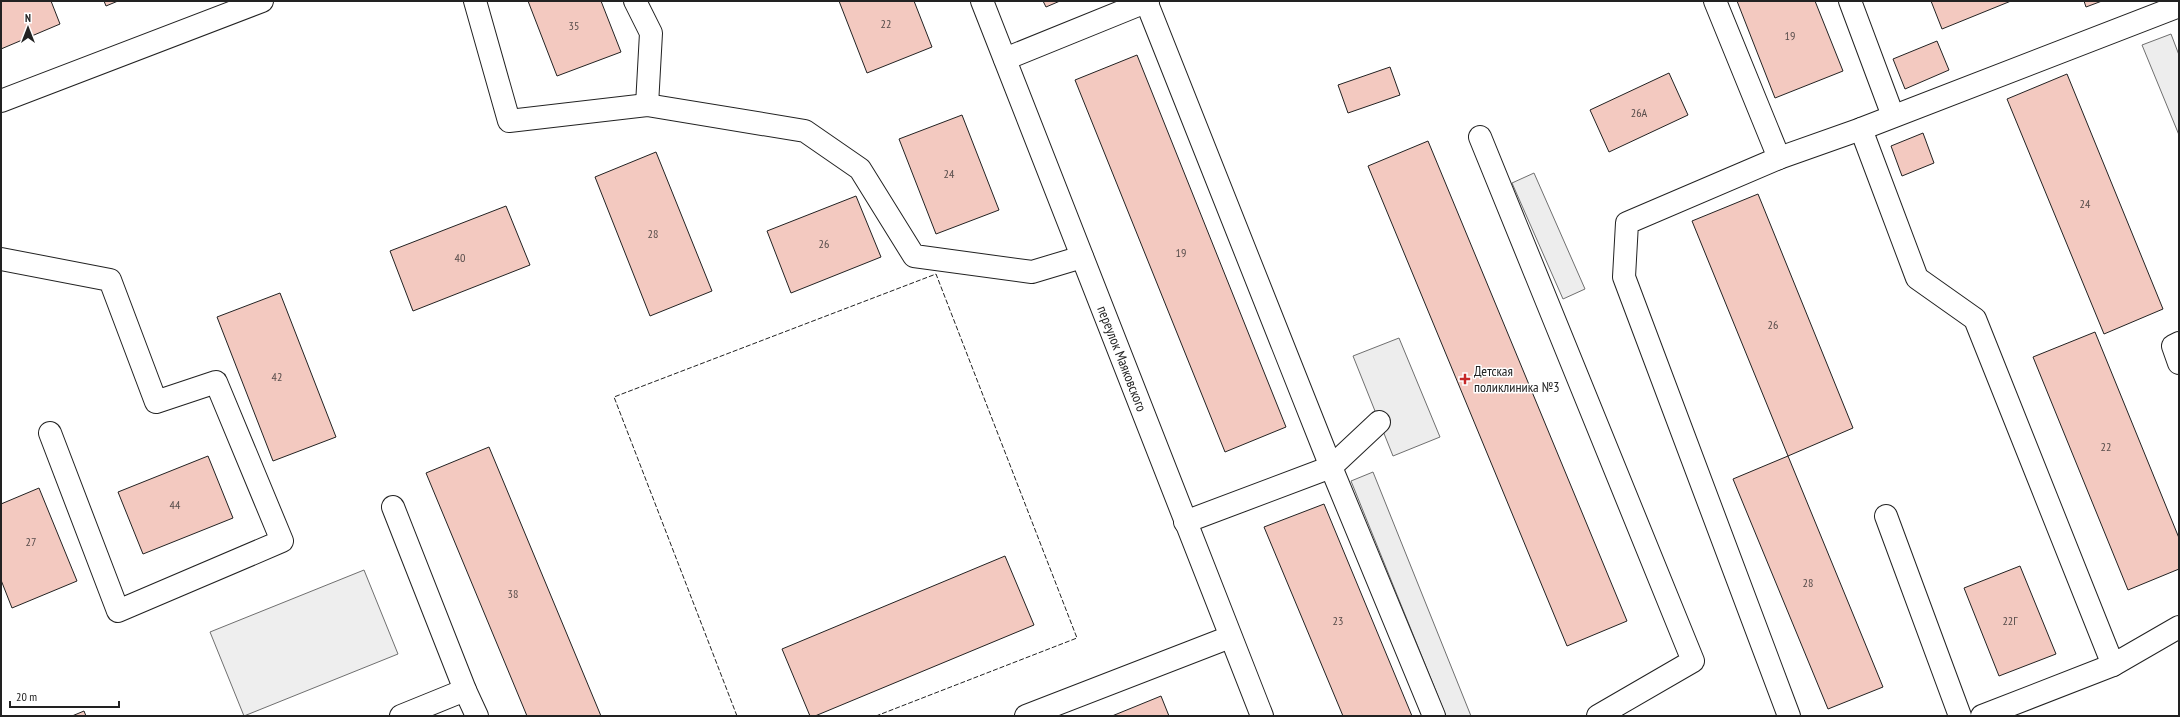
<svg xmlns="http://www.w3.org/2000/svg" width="2180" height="717" viewBox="0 0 2180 717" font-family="'PT Sans Narrow',sans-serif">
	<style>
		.green { fill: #eee; stroke: #6f6f6f }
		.parking { fill: #ededed; stroke: #6f6f6f }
		.building { fill: #f3c9c0; stroke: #222 }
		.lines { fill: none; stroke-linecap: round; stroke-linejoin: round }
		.minor-casing { stroke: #222; stroke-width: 24 }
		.minor { stroke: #fff; stroke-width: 22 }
		.fence { stroke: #222; stroke-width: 1; stroke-dasharray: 5 2; stroke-linecap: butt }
		.poi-dot { fill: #c62828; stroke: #fff; stroke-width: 1.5 }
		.labels { text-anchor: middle; stroke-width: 3; stroke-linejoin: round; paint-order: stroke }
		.number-label { font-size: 12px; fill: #564c4a }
		.street-label { font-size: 14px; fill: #222; stroke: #fff }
		.poi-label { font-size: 14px; fill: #222; stroke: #fff; text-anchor: start }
	</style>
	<rect width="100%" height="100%" fill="#fff"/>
	<!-- green -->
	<path class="green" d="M364 570 398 654 244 716 210 632Z"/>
	<!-- parking -->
	<path class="parking" d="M2171 34 2179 55V135L2142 45Z
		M1534 173 1585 289 1563 299 1512 183Z
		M1399 338 1440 437 1393 456 1353 356Z
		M1373 472 1471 716H1446L1351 481Z"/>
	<!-- building -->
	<path class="building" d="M1 1H51L60 24 1 49Z
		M104 1H118L106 6Z
		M528 1H601L621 52 557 76Z
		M839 1H914L932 47 867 73Z
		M1043 1H1060L1046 7Z
		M1737 1H1815L1843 71 1775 98Z
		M1931 1H2011L1942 29Z
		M2084 1H2102L2086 7Z
		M1937 41 1949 70 1905 89 1893 59Z
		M1137 55 1286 427 1225 452 1075 80Z
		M1390 67 1400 95 1348 113 1338 85Z
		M1669 73 1688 115 1609 152 1590 110Z
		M2067 74 2163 309 2104 334 2007 99Z
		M962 115 999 210 936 234 899 139Z
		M1923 133 1934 163 1902 176 1891 146Z
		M1428 141 1627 621 1567 646 1368 166Z
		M656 152 712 291 650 316 595 177Z
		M1758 194 1853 428 1788 456 1692 221Z
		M856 196 881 257 791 293 767 231Z
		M506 206 530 265 413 311 390 251Z
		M280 293 336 437 273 461 217 317Z
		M2095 332 2179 538V569L2128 590 2033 357Z
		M489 447 601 716H527L426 473Z
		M208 456 233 518 143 554 118 492Z
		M1788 456 1883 687 1828 709 1733 479Z
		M39 488 77 581 12 608 1 580V504Z
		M1324 504 1412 716H1343L1264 527Z
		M1005 556 1034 625 815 716H810L782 649Z
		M2020 566 2056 654 1999 676 1964 588Z
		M1161 696 1169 716H1112Z
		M84 711 86 716H72Z"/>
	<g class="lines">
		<defs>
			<g id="minor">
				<path d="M475 1 509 121 647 105 805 131 860 169 914 256 1032 272 1082 257"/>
				<path d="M635 1 651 33 647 105"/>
				<path id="s1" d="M982 1 1262 716"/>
				<path d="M1146 1 1331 467 1434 716"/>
				<path d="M1715 1 1779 158"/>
				<path d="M1850 1 1893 116"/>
				<path d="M1005 59 1148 1"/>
				<path d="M1 101 262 1"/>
				<path d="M1861 129 1917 278 1975 319 2113 665 2179 627"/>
				<path d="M1480 137 1693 661 1598 716"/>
				<path d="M1 259 110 280 156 402 216 382 282 541 118 611 50 433"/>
				<path d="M2179 343 2173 346 2179 363"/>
				<path d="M393 507 465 690"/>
				<path d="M1886 516 1960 716"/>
				<path d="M1185 522 1331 467 1379 422"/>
				<path d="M401 716 465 690 477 716"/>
				<path d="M1026 716 1230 637"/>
				<path d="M1789 716 1624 277 1627 223 1779 158 1861 129 2179 6"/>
				<path d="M1982 716 2113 665"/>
			</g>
		</defs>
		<!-- minor casing -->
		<use href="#minor" class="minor-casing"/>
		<!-- minor -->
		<use href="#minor" class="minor"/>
		<!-- fence -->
		<path class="fence" d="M737 716 614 397 936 274 1077 638 876 716"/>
	</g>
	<!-- markers -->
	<path class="poi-dot" d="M1463 373h4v4h4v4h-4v4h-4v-4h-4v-4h4z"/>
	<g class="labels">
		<!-- number labels -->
		<g class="number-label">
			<text x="886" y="28">22</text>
			<text x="574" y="30">35</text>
			<text x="1790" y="40">19</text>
			<text x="1639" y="117">26А</text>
			<text x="949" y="178">24</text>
			<text x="2085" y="208">24</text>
			<text x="653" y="238">28</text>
			<text x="824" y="248">26</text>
			<text x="1181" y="257">19</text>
			<text x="460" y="262">40</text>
			<text x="1773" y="329">26</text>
			<text x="277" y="381">42</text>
			<text x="2106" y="451">22</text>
			<text x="175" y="509">44</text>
			<text x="31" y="546">27</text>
			<text x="1808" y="587">28</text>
			<text x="513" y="598">38</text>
			<text x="1338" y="625">23</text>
			<text x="2010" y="625">22Г</text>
		</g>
		<!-- street labels -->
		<g class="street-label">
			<text dy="5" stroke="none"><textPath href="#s1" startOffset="384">переулок Маяковского</textPath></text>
		</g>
		<!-- poi labels -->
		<g class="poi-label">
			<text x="1474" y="376">Детская<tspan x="1474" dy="16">поликлиника №3</tspan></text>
		</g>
	</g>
	<!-- border -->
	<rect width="2180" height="717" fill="none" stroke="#222222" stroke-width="4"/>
	<!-- north arrow -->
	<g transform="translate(28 28)" stroke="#ffffff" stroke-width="3" paint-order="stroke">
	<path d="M0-3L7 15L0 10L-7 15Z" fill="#222222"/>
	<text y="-6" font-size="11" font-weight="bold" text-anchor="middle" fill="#222222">N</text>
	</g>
	<!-- scale -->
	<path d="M10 701v6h109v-6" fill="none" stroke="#222222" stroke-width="2"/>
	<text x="16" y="701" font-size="12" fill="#222222" stroke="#ffffff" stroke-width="3" paint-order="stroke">20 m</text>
</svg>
